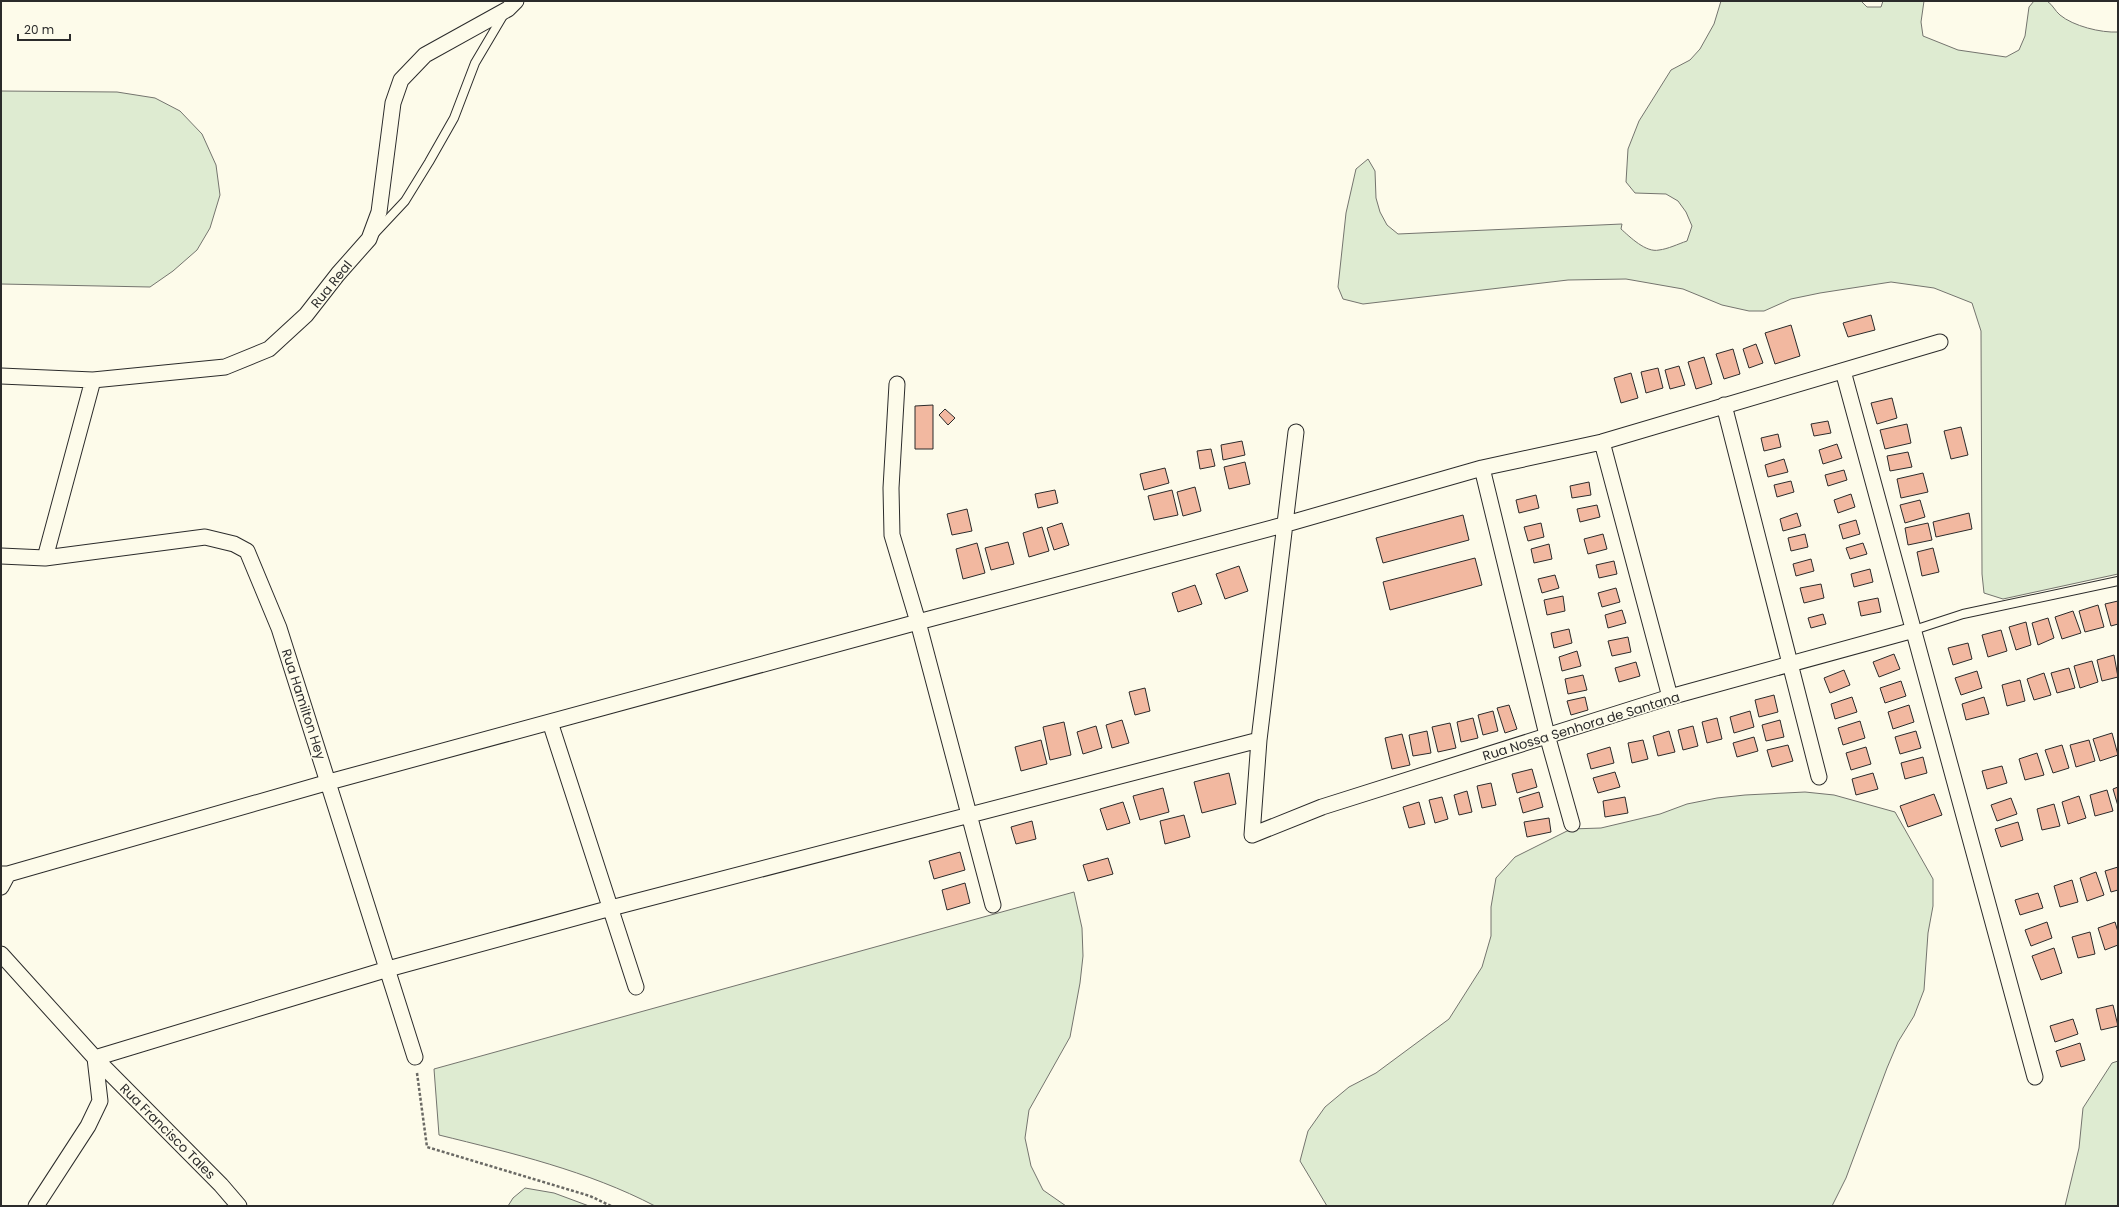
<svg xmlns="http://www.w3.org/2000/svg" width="2119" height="1207" viewBox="0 0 2119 1207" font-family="Poppins,sans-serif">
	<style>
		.green { fill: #deebd1; stroke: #74746e }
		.building { fill: #f2b8a0; stroke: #2b2b2b }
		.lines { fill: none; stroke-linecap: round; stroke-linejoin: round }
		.service-casing { stroke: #2b2b2b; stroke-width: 10 }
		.minor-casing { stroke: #2b2b2b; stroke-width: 17 }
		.path { stroke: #6a6964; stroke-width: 2.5; stroke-dasharray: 3 2; stroke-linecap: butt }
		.service { stroke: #fdfbea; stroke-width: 8 }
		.minor { stroke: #fdfbea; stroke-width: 15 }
		.labels { text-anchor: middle; stroke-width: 3; stroke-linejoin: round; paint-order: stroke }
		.street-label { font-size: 13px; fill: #2b2b2b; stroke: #fdfbea }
	</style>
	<rect width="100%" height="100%" fill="#fdfbea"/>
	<!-- green -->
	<path class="green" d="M1721 1H1861L1867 7H1881L1883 1H1924L1921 22 1923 36 1958 50 2006 57 2019 50 2025 36 2029 7 2034 1H2047C2053 5 2055 11 2060 15 2073 26 2101 33 2118 32V574L2003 599 1984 593 1982 574 1981 331 1972 303 1934 288 1891 282 1820 293 1791 299 1764 311H1749L1722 305 1683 289 1626 279 1568 280 1363 304 1343 299 1338 287 1346 213 1356 169 1368 159 1375 171 1376 198 1380 212 1387 225 1398 234 1622 224 1621 229C1630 237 1646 253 1659 250 1668 249 1678 244 1687 241L1692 226 1686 212 1678 201 1666 194 1635 193 1626 182 1628 149 1639 121 1671 70 1690 60 1700 49 1714 24Z
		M1 91 117 92 155 98 180 111 202 134 216 165 220 195 210 228 197 250 173 271 150 287 1 284Z
		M1805 792 1834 795 1895 812 1933 879V906L1928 933 1924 990 1914 1016 1898 1042 1887 1068 1846 1178 1832 1206H1327L1300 1161 1308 1131 1325 1107 1349 1087 1376 1073 1449 1019 1482 967 1491 936V907L1496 878 1515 857 1571 829 1601 828 1660 814 1687 804 1717 798 1745 795Z
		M1074 892 1082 928 1083 956 1080 983 1070 1037 1029 1110 1025 1138 1031 1166 1043 1190 1066 1206H655C588 1171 512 1153 439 1135L434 1069Z
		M2118 1061V1206H2065L2079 1148 2083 1108 2112 1063Z
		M525 1188 554 1193 589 1206H508L513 1198Z"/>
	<!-- building -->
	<path class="building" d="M1871 315 1875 330 1848 337 1843 323Z
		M1791 325 1800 356 1775 364 1765 333Z
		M1756 344 1763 363 1749 368 1743 349Z
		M1733 349 1740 374 1724 379 1716 354Z
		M1704 357 1712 384 1696 389 1688 362Z
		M1679 366 1685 385 1670 389 1665 370Z
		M1658 368 1663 388 1646 393 1641 372Z
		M1631 373 1638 398 1621 403 1614 378Z
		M1892 398 1897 418 1877 424 1871 403Z
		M933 405V449H915V406Z
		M945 409 955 418 948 425 939 415Z
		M1828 421 1831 433 1814 436 1811 424Z
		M1907 424 1911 443 1885 449 1880 430Z
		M1961 427 1968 455 1951 459 1944 431Z
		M1778 434 1781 447 1764 451 1761 438Z
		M1242 441 1245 455 1223 460 1221 445Z
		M1837 444 1842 458 1823 464 1819 450Z
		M1211 449 1215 466 1200 469 1197 451Z
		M1908 452 1912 467 1890 471 1887 456Z
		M1784 459 1788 472 1768 477 1765 465Z
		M1245 462 1250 484 1229 489 1224 467Z
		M1165 468 1169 483 1144 490 1140 474Z
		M1844 470 1847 480 1828 486 1825 475Z
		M1923 473 1928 492 1901 498 1897 479Z
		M1791 481 1794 492 1777 497 1774 485Z
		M1589 482 1591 495 1572 498 1570 486Z
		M1195 487 1201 511 1183 516 1177 492Z
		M1055 490 1058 503 1038 508 1035 494Z
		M1172 490 1178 515 1154 520 1148 496Z
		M1851 494 1855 507 1838 513 1834 500Z
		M1536 495 1539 508 1519 513 1516 500Z
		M1920 500 1925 517 1905 523 1900 505Z
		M1597 505 1600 517 1580 522 1577 509Z
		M967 509 972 531 952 535 947 514Z
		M1797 513 1801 526 1783 531 1780 519Z
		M1969 513 1972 529 1936 537 1933 522Z
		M1463 515 1469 540 1383 563 1376 538Z
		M1856 520 1860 534 1843 539 1839 525Z
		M1062 523 1069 545 1054 550 1047 528Z
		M1541 523 1544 537 1528 541 1524 527Z
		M1928 523 1932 540 1908 545 1905 528Z
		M1042 527 1049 551 1029 557 1023 533Z
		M1603 534 1607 549 1588 554 1584 539Z
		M1805 534 1808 547 1791 551 1788 538Z
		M1008 542 1014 564 991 570 985 548Z
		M977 543 985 573 963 579 956 549Z
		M1863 543 1867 554 1850 559 1846 548Z
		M1549 544 1552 559 1534 563 1531 549Z
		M1933 548 1939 572 1922 576 1917 552Z
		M1475 558 1482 585 1390 610 1383 582Z
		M1811 559 1814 571 1796 576 1793 564Z
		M1614 561 1617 574 1599 578 1596 565Z
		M1239 566 1248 591 1225 599 1216 574Z
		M1870 569 1873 582 1854 587 1851 574Z
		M1555 575 1559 588 1542 593 1538 579Z
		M1821 584 1824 598 1804 603 1800 588Z
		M1195 585 1202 604 1178 612 1172 593Z
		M1616 588 1620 602 1602 607 1598 593Z
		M1563 596 1565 611 1547 615 1544 600Z
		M1878 598 1881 612 1861 616 1858 602Z
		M2118 601V624L2111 626 2105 604Z
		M2098 605 2104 627 2085 632 2079 611Z
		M1622 610 1626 623 1608 628 1605 615Z
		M2073 611 2081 633 2062 639 2055 617Z
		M1823 614 1826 624 1811 628 1808 618Z
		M2048 618 2054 638 2038 645 2032 623Z
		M2026 622 2031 645 2016 650 2009 627Z
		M1569 629 1572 643 1554 648 1551 633Z
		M2001 630 2007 651 1988 657 1982 635Z
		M1628 637 1631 652 1612 656 1608 641Z
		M1968 643 1972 659 1953 665 1948 648Z
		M1577 651 1581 666 1562 671 1559 657Z
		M1894 654 1900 669 1879 677 1873 662Z
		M2114 655 2118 677 2102 681 2097 660Z
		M2092 661 2098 682 2080 688 2074 666Z
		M1636 662 1640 676 1619 682 1615 668Z
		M2069 668 2075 688 2057 693 2051 673Z
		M1844 670 1850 685 1830 693 1824 678Z
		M1977 671 1982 688 1961 695 1955 678Z
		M2044 673 2051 695 2034 700 2027 679Z
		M1583 675 1587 690 1568 694 1565 679Z
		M2020 680 2025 701 2007 706 2002 685Z
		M1901 681 1906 696 1885 703 1880 688Z
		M1145 688 1150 711 1135 715 1129 692Z
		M1774 695 1778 712 1759 717 1755 700Z
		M1585 697 1588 710 1571 715 1567 701Z
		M1852 697 1857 712 1835 719 1831 704Z
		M1984 697 1989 714 1966 720 1962 704Z
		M1509 705 1517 729 1505 733 1497 708Z
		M1909 705 1914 722 1893 729 1888 712Z
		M1493 711 1498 731 1483 735 1478 715Z
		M1750 711 1754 727 1734 733 1730 717Z
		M1473 718 1478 738 1461 742 1457 722Z
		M1717 718 1722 739 1707 743 1702 722Z
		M1122 720 1129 743 1112 748 1106 725Z
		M1780 720 1784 737 1766 741 1762 725Z
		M1860 721 1865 738 1843 745 1838 728Z
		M1064 722 1071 755 1050 760 1043 727Z
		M1450 723 1456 748 1438 752 1432 727Z
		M1096 726 1102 748 1083 754 1077 732Z
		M1693 726 1698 746 1683 750 1678 730Z
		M1427 731 1431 753 1413 756 1409 735Z
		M1669 731 1675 752 1658 756 1653 736Z
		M1916 731 1921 748 1900 754 1895 737Z
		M2112 733 2118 755 2100 761 2093 739Z
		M1402 734 1410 765 1392 769 1385 738Z
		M1754 737 1758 751 1737 757 1733 743Z
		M1041 740 1047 764 1021 771 1015 747Z
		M1643 740 1648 759 1632 763 1628 743Z
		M2089 740 2095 761 2076 767 2070 745Z
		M1788 745 1793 761 1772 767 1767 750Z
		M2062 745 2069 768 2053 773 2045 750Z
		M1610 747 1614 763 1591 769 1587 754Z
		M1866 747 1871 764 1851 770 1846 753Z
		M2037 753 2044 775 2025 780 2019 759Z
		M1923 757 1927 773 1905 779 1901 763Z
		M2002 766 2007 783 1987 789 1982 771Z
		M1532 769 1537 787 1517 793 1512 774Z
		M1615 772 1620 787 1598 793 1593 778Z
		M1229 773 1236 804 1202 813 1194 782Z
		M1873 773 1878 789 1856 795 1852 779Z
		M1491 783 1496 805 1482 808 1477 786Z
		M2118 787V806L2113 789Z
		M1163 788 1169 812 1140 820 1133 796Z
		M2107 790 2113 811 2095 816 2090 795Z
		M1467 791 1472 812 1459 815 1454 795Z
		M1539 792 1543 807 1523 813 1519 798Z
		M1934 794 1942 815 1908 827 1900 806Z
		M2079 796 2086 818 2068 824 2062 802Z
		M1442 797 1448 819 1435 823 1429 800Z
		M1625 797 1628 813 1605 817 1603 801Z
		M2011 798 2017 814 1997 821 1991 805Z
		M1123 802 1130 823 1107 830 1100 809Z
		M1419 802 1425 824 1409 828 1403 807Z
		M2054 804 2060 826 2042 830 2037 809Z
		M1184 815 1190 837 1165 844 1160 821Z
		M1549 818 1551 832 1527 837 1524 822Z
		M1032 821 1036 839 1016 844 1011 827Z
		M2018 822 2023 840 2001 847 1995 829Z
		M960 852 965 870 934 879 929 861Z
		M1108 858 1113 874 1088 881 1083 865Z
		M2118 867V890L2111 892 2105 871Z
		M2096 872 2104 895 2087 901 2080 878Z
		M2072 880 2078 902 2060 907 2054 886Z
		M965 883 970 903 947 910 942 890Z
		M2038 893 2043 908 2020 915 2015 900Z
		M2047 922 2052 938 2031 946 2025 930Z
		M2115 922 2118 932V945L2105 950 2098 928Z
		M2090 932 2095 954 2078 958 2072 937Z
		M2054 948 2062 973 2041 980 2032 956Z
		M2113 1005 2118 1026 2101 1030 2096 1009Z
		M2073 1019 2078 1034 2055 1042 2050 1026Z
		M2080 1043 2085 1060 2061 1067 2056 1051Z"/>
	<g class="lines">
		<defs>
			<path id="service" d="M375 233 405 201 429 162 454 118 475 63 504 14
				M1914 630 1963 614 2118 581"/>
			<path id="minor" d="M1843 371 2035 1077
				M1 376 93 380 225 367 269 349 306 315 338 274 369 239 379 212 393 103 401 80 425 55 508 9 516 1
				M897 384 891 488 892 535 918 622 993 905
				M1724 405 1819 777
				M1296 432 1259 740 1252 835 1322 807 1670 697 1914 630
				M1602 442 1670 697
				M1482 468 1547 735 1572 824
				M1 556 45 558 205 537 234 544 247 551 279 628 415 1057
				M45 558 93 380
				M550 722 636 987
				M1 874H8L329 782 918 622 1283 525 1482 468 1602 442 1940 342
				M1 887 8 874
				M1 954 95 1058 221 1185 239 1206
				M95 1058 388 969 611 908 1259 740
				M36 1206 88 1126 100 1101 95 1058"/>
		</defs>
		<!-- service casing -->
		<use href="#service" class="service-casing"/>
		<!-- minor casing -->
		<use href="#minor" class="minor-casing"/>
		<!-- path -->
		<path class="path" d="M417 1073 427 1147 590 1196 611 1206"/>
		<!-- service -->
		<use href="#service" class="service"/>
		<!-- minor -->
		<use href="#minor" class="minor"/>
	</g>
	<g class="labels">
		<!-- street labels -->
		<g class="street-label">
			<text transform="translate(331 284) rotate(-51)" y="5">Rua Real</text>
			<text transform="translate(304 704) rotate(72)" y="5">Rua Hamilton Hey</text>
			<text transform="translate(1581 726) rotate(-17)" y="5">Rua Nossa Senhora de Santana</text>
			<text transform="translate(168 1131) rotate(45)" y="5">Rua Francisco Tales</text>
		</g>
	</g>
	<!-- border -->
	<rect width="2119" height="1207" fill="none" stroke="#2b2b2b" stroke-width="4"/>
	<!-- scale -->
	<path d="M18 34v6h52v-6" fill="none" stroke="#2b2b2b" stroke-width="2"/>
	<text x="24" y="34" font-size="12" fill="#2b2b2b" stroke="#fdfbea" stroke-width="3" paint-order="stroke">20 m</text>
</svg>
